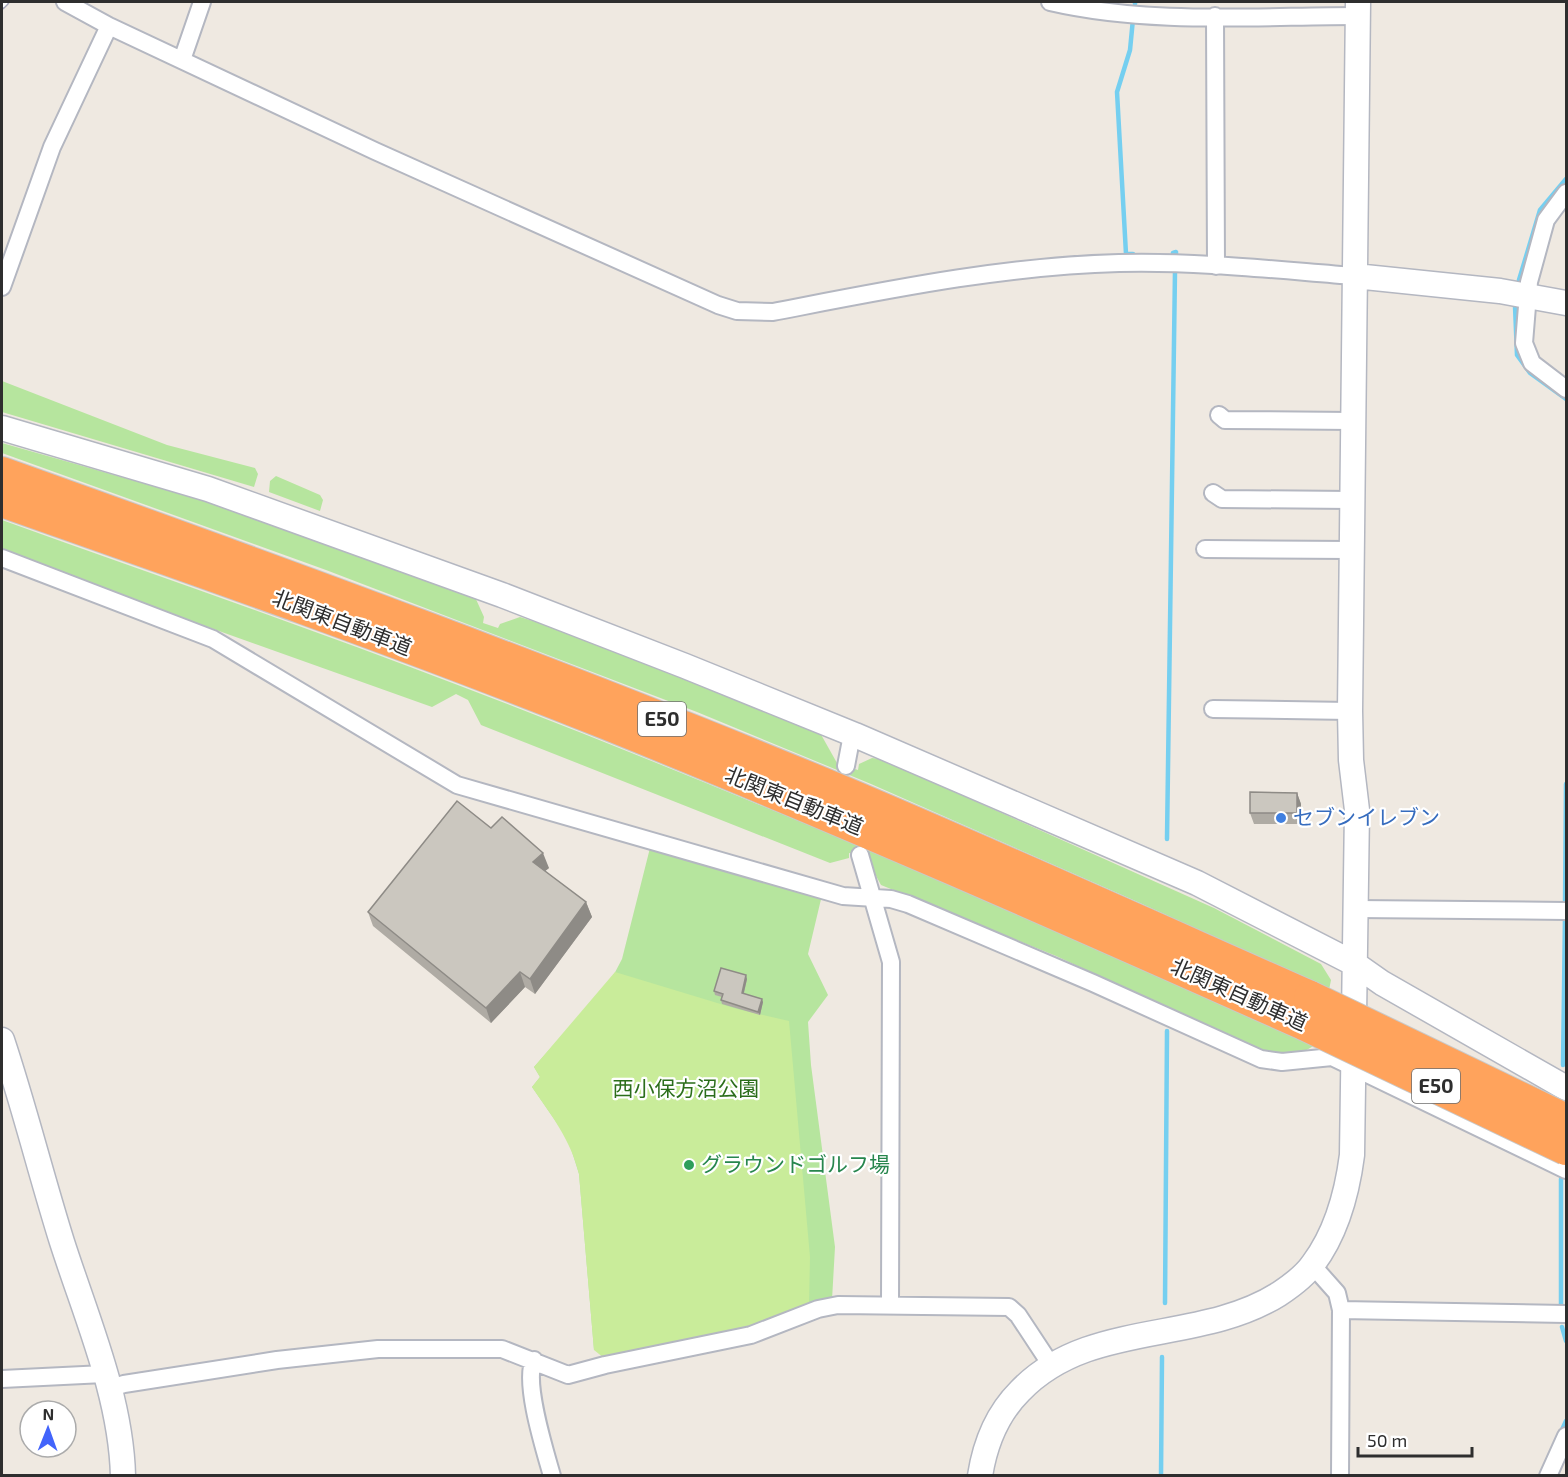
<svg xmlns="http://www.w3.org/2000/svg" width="1568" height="1477" viewBox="0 0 1568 1477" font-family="'Exo 2','Noto Sans JP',sans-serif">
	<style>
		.green { fill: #b6e59e }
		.pitch { fill: #c9ec9a }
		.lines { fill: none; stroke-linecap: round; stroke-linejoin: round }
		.stream { stroke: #75cff0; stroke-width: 4.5 }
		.street-casing { stroke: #b4b7c1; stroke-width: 20 }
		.secondary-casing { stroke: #b4b7c1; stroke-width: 27 }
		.highway-casing { stroke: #c9c9c9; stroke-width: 34 }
		.street { stroke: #fff; stroke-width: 16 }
		.secondary { stroke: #fff; stroke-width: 24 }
		.highway { stroke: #ffa35c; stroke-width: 32 }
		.rail-casing { stroke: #a3a6b8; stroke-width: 7 }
		.rail { stroke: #fff; stroke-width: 4.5; stroke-dasharray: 14; stroke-linecap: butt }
		.highway-bridge-casing { stroke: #c9c9c9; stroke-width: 34; stroke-linecap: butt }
		.highway-bridge { stroke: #ffa35c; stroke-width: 32 }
		.wall { fill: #afaba4 }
		.shaded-wall { fill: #8e8b86 }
		.building { fill: #cbc7bf; stroke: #8e8b86; stroke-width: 1.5 }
		.shop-dot { fill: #3f7fe0; stroke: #fff; stroke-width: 2 }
		.leisure-dot { fill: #2e9e5b; stroke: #fff; stroke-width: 2 }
		.labels { text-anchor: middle; stroke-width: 4.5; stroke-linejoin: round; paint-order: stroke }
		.shield { fill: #fff; stroke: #6d6d6d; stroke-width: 1.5 }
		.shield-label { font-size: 20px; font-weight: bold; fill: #2e2e2e }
		.street-label { font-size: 21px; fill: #2e2e2e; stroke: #fff }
		.shop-label { font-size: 21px; fill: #366cbe; stroke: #fff; text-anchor: start }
		.park-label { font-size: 21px; fill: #2c6e1b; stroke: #fff }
		.leisure-label { font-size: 21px; fill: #27864d; stroke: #fff; text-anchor: start }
	</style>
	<rect width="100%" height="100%" fill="#efe9e1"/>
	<!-- green -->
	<path class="green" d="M2 381 167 445 255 468 258 474 254 487 2 412Z
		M2 443 216 504 475 597 484 617 483 623 498 628 500 624 520 617 546 625 819 731 837 763 858 770 859 764 872 758 881 759 1214 908 1321 964 1331 980 1329 990 1140 903 871 784 697 712 326 570 2 453Z
		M276 476 320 495 323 500 320 511 269 492 270 481Z
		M2 520C155 575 310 628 463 687 750 797 1034 918 1314 1045 1300 1058 1275 1054 1258 1049L1056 956 881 885 869 863V857L849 853V858L830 863 481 725 468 700 456 694 432 707 177 616 2 550Z
		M650 848 822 895 808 954 828 995 808 1022 811 1065 835 1247 832 1300 594 1350 579 1174 568 1139 532 1087 540 1077 534 1067 611 980 622 959Z"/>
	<!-- pitch -->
	<path class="pitch" d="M615 972 737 1009 789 1021 810 1257 809 1305 767 1323 604 1358 594 1350 579 1174C571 1140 551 1115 532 1087L540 1077 534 1067Z"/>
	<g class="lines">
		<!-- stream -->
		<path class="stream" d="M1135 4V2
			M1173 253 1176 252V255
			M1133 254H1126L1117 92 1130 50 1133 19
			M1519 280 1540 210 1566 179
			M1515 306 1517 355 1530 373 1566 399
			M1167 839 1175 271
			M1565 905 1566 784
			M1563 1065 1565 917
			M1165 1303 1167 1031
			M1561 1304V1179
			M1562 1327 1566 1341
			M1561 1432 1566 1421
			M1161 1476 1162 1357"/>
		<defs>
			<path id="street" d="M65 2 109 26 375 151 718 305 737 311 773 312C887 290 1003 266 1119 263 1198 261 1277 270 1355 276
				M1050 2C1149 25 1257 16 1358 16
				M1215 16 1216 266
				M182 60 202 2
				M1566 193 1546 220 1529 282 1524 343 1532 363 1566 389
				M2 287 52 147 109 26
				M1219 415 1225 420 1353 421
				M1213 493 1222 499 1352 500
				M1205 549 1351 550
				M2 558 213 639 457 785 843 896 891 899 908 904 1093 983 1261 1059 1282 1062 1332 1057 1566 1170
				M1213 709 1350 711
				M846 766 850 745 855 735
				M860 855 891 962 890 1306
				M1356 909 1566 911
				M1313 1266 1337 1293 1341 1310 1340 1476
				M1341 1310 1566 1314
				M534 1360C523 1382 545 1451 552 1476
				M2 1379 104 1374
				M111 1388 124 1384 277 1360 378 1349H502L568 1375 605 1365 751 1335 818 1309 838 1305 1009 1307 1018 1315 1051 1365
				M1548 1476 1566 1436"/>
			<path id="secondary" d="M1355 276 1500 291 1566 303
				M2 428 208 489 502 595 685 666 855 735 1197 883 1355 964 1382 983 1566 1088
				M2 1040C24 1106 41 1175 62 1242 86 1317 121 1396 123 1476
				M980 1476C985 1444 997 1414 1020 1391 1089 1319 1198 1345 1279 1294 1291 1286 1305 1276 1313 1264 1337 1232 1347 1194 1352 1155L1357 810 1351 760 1350 711 1358 2"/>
			<path id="highway" d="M2 473C282 573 561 675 836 789 995 856 1152 927 1310 997
				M2 501C204 572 406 643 605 723 841 818 1073 921 1306 1025"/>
		</defs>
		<!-- street casing -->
		<use href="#street" class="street-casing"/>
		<!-- secondary casing -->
		<use href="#secondary" class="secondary-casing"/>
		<!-- highway casing -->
		<use href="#highway" class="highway-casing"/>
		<!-- street -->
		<use href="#street" class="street"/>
		<!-- secondary -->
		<use href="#secondary" class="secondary"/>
		<!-- highway -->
		<use href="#highway" class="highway"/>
		<defs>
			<path id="rail" d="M2 6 6 2"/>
		</defs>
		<!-- rail casing -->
		<use href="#rail" class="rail-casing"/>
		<!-- rail -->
		<use href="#rail" class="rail"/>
		<defs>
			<path id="highway-bridge" d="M1310 997 1566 1120
				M1306 1025 1566 1149"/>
		</defs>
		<!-- highway-bridge casing -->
		<use href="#highway-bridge" class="highway-bridge-casing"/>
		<!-- highway-bridge -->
		<use href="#highway-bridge" class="highway-bridge"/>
	</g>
	<!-- wall -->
	<path class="wall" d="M1297 793 1301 804V824H1254L1250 813Z
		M491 828 549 868 545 871 586 902 592 917 535 994 525 987 491 1023 373 926 368 912Z
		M747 979 744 993 763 1002 760 1015 722 1004 721 1000 722 997 715 995 714 991Z"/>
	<!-- shaded-wall -->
	<path class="shaded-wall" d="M1297 793 1301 804V824L1297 813Z
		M543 853 549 868 539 876 533 862Z
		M586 902 592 917 535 994 530 979Z
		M520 972 525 987 491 1023 486 1008Z
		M746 975 747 979 743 996 742 993Z
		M762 999 763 1002 760 1015 758 1012Z"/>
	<!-- building -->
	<path class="building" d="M1250 792 1297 793V813H1250Z
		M457 801 491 828 502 817 543 853 533 862 586 902 530 979 520 972 486 1008 368 912Z
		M721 968 746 975 742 993 762 999 758 1012 721 1000 723 994 714 991Z"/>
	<!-- markers -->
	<circle class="shop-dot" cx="1281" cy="818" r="6"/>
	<circle class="leisure-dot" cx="689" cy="1165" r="6"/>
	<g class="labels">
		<!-- shield labels -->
		<g class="shield">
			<rect x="638" y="702" width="48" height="34" rx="4.5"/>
			<rect x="1412" y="1069" width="48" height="34" rx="4.5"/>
		</g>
		<g class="shield-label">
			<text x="662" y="726">E50</text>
			<text x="1436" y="1093">E50</text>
		</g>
		<!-- street labels -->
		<g class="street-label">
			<text transform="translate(342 623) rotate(21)" y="7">北関東自動車道</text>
			<text transform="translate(794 801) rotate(22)" y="7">北関東自動車道</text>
			<text transform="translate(1239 995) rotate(24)" y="7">北関東自動車道</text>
		</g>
		<!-- shop labels -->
		<g class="shop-label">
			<text x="1293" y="825">セブンイレブン</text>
		</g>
		<!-- park labels -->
		<g class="park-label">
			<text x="686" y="1096">西小保方沼公園</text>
		</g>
		<!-- leisure labels -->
		<g class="leisure-label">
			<text x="701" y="1172">グラウンドゴルフ場</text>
		</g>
	</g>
	<!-- border -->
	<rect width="1568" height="1477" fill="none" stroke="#2e2e2e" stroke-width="6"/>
	<!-- north arrow -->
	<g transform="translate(48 1429) rotate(1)"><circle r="28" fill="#ffffff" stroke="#ababab" stroke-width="1.5"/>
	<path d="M0-4.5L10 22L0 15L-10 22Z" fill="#4264fb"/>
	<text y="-9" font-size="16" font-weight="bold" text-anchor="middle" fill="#2e2e2e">N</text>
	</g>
	<!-- scale -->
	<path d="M1358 1447v9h114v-9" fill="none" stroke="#2e2e2e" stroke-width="3"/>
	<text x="1367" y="1447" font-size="18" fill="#2e2e2e" stroke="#ffffff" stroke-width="4.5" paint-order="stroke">50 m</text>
</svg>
